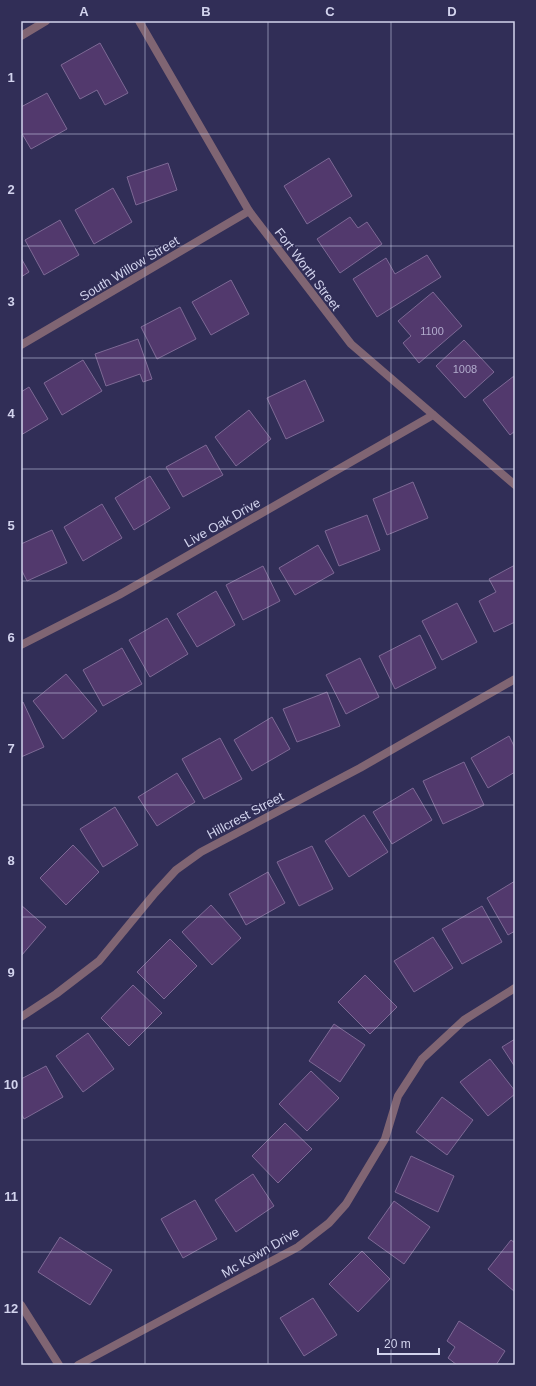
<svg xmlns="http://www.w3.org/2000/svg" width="536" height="1386" viewBox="0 0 536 1386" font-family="Arial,sans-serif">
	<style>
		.building { fill: #52396d; stroke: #7d6995 }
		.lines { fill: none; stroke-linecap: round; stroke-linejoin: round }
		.minor { stroke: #806573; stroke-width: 8 }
		.tertiary { stroke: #806573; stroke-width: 8 }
		.grid { fill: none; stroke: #d2d3ed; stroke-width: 1; stroke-opacity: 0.55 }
		.labels { text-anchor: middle; stroke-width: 3.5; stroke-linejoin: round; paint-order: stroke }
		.number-label { font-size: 11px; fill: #b2accd }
		.street-label { font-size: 13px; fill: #d2d3ed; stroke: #312e57 }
		.neatline { fill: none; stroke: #d2d3ed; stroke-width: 1.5 }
		.grid-label { font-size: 13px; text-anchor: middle; font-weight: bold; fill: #d2d3ed }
	</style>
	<rect width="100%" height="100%" fill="#312e57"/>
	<!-- building -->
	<path class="building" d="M100 43 128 93 105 105 97 90 80 99 61 65Z
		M47 93 67 129 31 149 21 132V107Z
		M329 158 352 196 307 224 284 186Z
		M168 163 177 190 136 205 127 177Z
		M113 188 132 222 94 244 75 210Z
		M350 217 358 228 367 222 382 244 340 273 317 239Z
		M60 220 79 255 44 275 25 240Z
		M427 255 441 277 377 317 353 279 386 258 395 274Z
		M21 258 29 272 21 277Z
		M231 280 249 314 211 335 192 302Z
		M433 292 462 326 419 363 403 343 411 336 398 321Z
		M180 307 196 339 157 359 141 327Z
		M138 339 152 379 143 382 140 374 106 386 95 354Z
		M464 340 494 372 465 398 436 366Z
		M83 360 102 391 62 415 44 383Z
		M514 376 515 431 510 435 483 400Z
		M305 380 324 421 286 439 267 398Z
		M29 387 48 419 21 435V392Z
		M249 410 271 439 236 466 215 437Z
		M206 445 223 475 183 497 166 467Z
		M150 476 170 508 134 530 115 498Z
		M413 482 428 518 387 535 373 499Z
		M102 504 122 538 83 561 64 527Z
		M367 515 380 550 339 566 325 531Z
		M52 530 67 563 27 581 21 569V544Z
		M318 545 334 573 295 595 279 568Z
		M515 565V622L494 632 479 601 496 592 489 579Z
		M263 566 280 601 243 620 226 585Z
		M216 591 235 625 197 647 177 614Z
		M457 603 477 642 442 660 422 621Z
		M167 618 188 654 150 677 129 640Z
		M420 635 436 668 395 689 379 656Z
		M122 648 142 684 103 706 83 670Z
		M360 658 379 697 346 714 326 675Z
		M66 674 97 711 63 739 33 701Z
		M327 692 340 726 297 742 283 709Z
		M23 702 44 747 21 757V703Z
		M272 717 290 749 252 771 234 740Z
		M509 736 515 748V772L488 788 471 758Z
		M220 738 242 779 204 799 182 759Z
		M464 762 484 805 443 824 423 781Z
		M177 773 195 802 157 826 138 797Z
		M413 788 432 820 392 844 373 812Z
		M115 807 138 845 103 867 80 829Z
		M364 815 388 852 349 877 325 841Z
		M73 845 99 872 66 905 40 878Z
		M312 846 333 889 299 906 277 862Z
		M268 872 285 903 246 925 229 894Z
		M515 881V931L508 935 487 898Z
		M21 905 46 927 21 956Z
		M211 905 241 938 212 965 182 932Z
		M482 906 502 942 462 964 442 929Z
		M433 937 453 968 414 992 394 961Z
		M170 939 197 966 164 999 137 972Z
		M365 975 397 1007 370 1034 338 1002Z
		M133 985 162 1013 129 1046 101 1018Z
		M334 1024 365 1045 340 1082 309 1061Z
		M88 1033 114 1069 83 1092 56 1056Z
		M515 1039V1067L502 1047Z
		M490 1059 515 1091V1094L488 1116 460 1082Z
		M46 1066 63 1097 24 1119 21 1113V1079Z
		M311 1071 339 1098 307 1131 279 1104Z
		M442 1097 473 1120 447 1155 416 1132Z
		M285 1123 312 1149 278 1183 252 1156Z
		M411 1156 454 1176 438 1212 395 1192Z
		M253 1174 274 1206 236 1232 215 1200Z
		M195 1200 217 1239 183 1258 161 1219Z
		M394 1201 430 1227 404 1264 368 1238Z
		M60 1237 112 1270 90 1305 38 1272Z
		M511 1240 515 1243V1292L488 1269Z
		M362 1251 390 1279 358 1312 329 1284Z
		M313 1298 337 1335 304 1356 280 1318Z
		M459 1321 505 1351 496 1365H457L448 1358 455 1347 447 1341Z"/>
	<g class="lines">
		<!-- minor -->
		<path class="minor" d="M21 36 46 21
			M21 345 249 211
			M21 645 119 595 433 415
			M21 1017 56 994 99 961 155 893 176 870 201 852 360 768 515 679
			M21 1305 59 1365
			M78 1365 298 1247 329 1223 346 1204 385 1139 398 1096 422 1059 464 1020 515 988"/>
		<!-- tertiary -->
		<path class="tertiary" d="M139 21 249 211 351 344 515 485"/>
	</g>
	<!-- grid -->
	<path class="grid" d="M145 21V1365M268 21V1365M391 21V1365M21 134H515M21 246H515M21 358H515M21 469H515M21 581H515M21 693H515M21 805H515M21 917H515M21 1028H515M21 1140H515M21 1252H515"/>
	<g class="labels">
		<!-- number labels -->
		<g class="number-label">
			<text x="432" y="335">1100</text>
			<text x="465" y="373">1008</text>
		</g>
		<!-- street labels -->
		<g class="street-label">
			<text transform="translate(129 268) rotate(-31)" y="5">South Willow Street</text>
			<text transform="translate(308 269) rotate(53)" y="5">Fort Worth Street</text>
			<text transform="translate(222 522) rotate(-30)" y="5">Live Oak Drive</text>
			<text transform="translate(245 815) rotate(-28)" y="5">Hillcrest Street</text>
			<text transform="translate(260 1252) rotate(-30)" y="5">Mc Kown Drive</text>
		</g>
	</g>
	<!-- border -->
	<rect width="536" height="1386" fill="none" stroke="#312e57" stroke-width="44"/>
	<!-- scale -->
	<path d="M378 1348v6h61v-6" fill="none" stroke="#d2d3ed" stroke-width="2"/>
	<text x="384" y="1348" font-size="12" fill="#d2d3ed" stroke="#312e57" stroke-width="3" paint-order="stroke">20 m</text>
	<rect x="22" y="22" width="492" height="1342" class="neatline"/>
	<g class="grid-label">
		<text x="84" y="16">A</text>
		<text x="206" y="16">B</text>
		<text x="330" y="16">C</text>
		<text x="452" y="16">D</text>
		<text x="11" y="82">1</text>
		<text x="11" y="194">2</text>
		<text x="11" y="306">3</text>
		<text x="11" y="418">4</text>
		<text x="11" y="530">5</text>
		<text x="11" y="642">6</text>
		<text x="11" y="753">7</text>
		<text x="11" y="865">8</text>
		<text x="11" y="977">9</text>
		<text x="11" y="1089">10</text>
		<text x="11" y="1201">11</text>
		<text x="11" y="1313">12</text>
	</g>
</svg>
